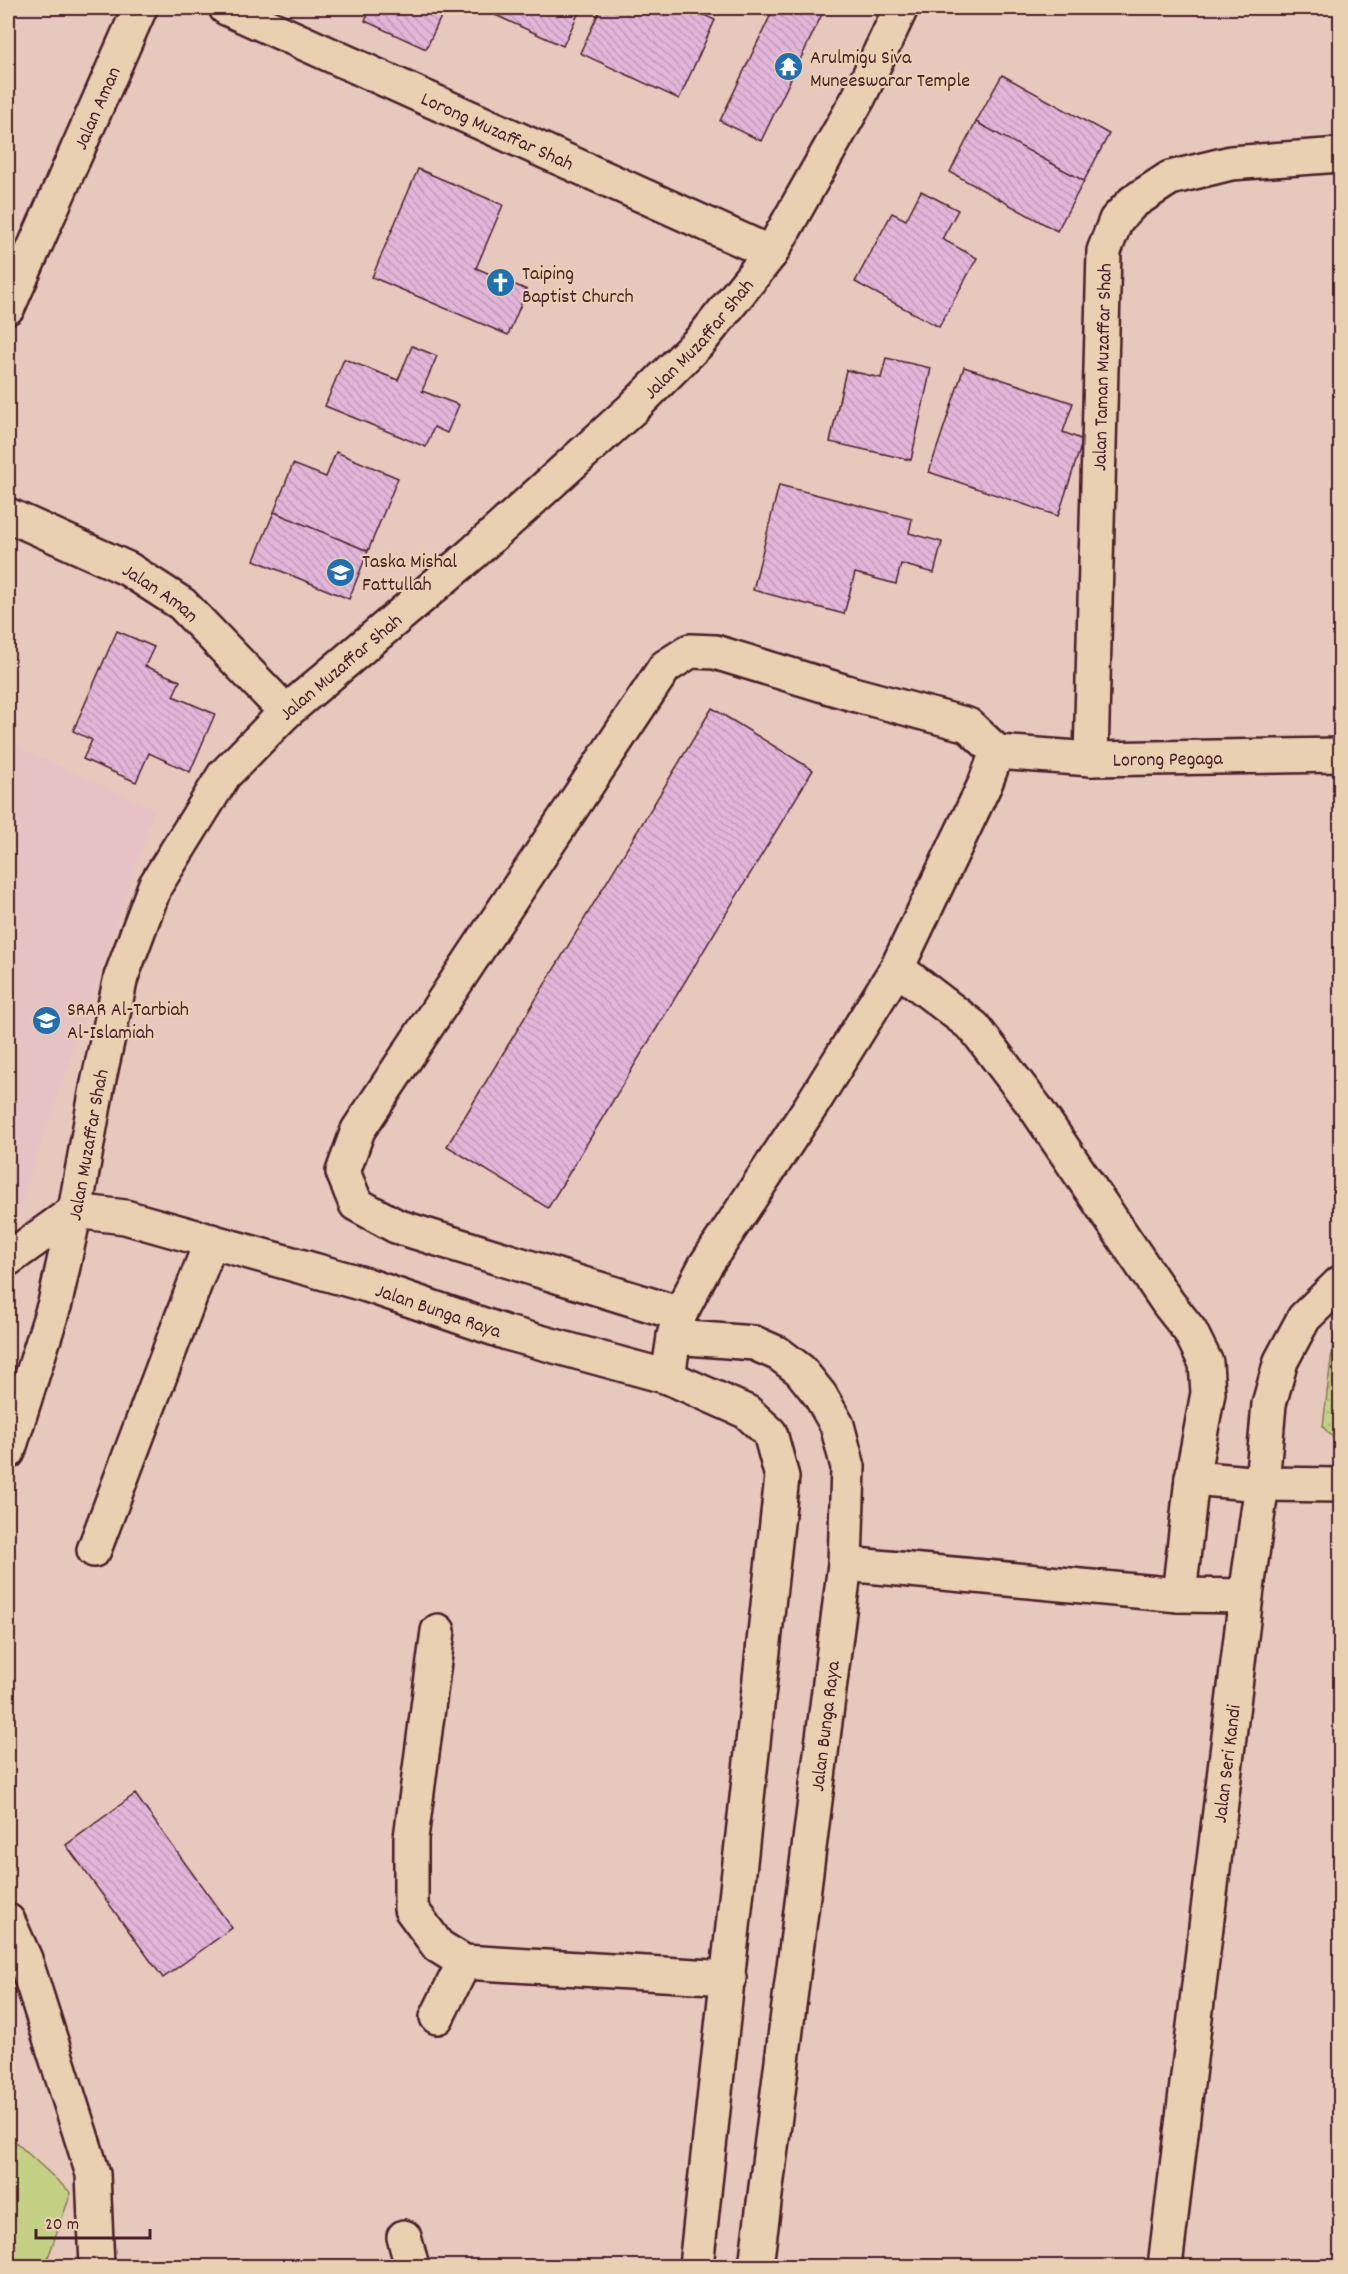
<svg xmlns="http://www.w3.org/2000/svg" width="1348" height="2274" viewBox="0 0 1348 2274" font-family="Dekko,sans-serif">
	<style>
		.built { fill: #e6c2c5 }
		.grass { fill: url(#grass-dots); stroke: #877858; stroke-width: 1.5 }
		.pitch { fill: #c4d184; stroke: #877858; stroke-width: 1.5 }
		.building { fill: url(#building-back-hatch); stroke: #4a1f2b; stroke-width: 1.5 }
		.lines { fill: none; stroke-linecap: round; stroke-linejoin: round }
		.minor-casing { stroke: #4a1f2b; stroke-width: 38 }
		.major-casing { stroke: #4a1f2b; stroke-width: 38 }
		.minor { stroke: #e9d0b1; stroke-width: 33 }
		.major { stroke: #e9d0b1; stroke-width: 33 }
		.labels { text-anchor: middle; stroke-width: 4.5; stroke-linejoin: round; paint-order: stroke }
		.poi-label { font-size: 20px; fill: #4a1f2b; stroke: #e9d0b1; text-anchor: start }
		.street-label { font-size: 20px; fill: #4a1f2b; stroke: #e9d0b1 }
	</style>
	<defs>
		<pattern id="grass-dots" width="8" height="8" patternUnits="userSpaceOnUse" patternTransform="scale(1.5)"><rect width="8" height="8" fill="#c4d184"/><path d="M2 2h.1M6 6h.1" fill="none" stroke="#aab372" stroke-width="1.8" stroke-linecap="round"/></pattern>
		<pattern id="building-back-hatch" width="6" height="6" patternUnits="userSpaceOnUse" patternTransform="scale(1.5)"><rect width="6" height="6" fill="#e2b5d9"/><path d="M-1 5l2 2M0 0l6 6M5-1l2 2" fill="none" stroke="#c39bba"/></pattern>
	</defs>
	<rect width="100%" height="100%" fill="#e7c8bd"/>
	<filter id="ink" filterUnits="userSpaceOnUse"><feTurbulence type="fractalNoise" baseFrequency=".0167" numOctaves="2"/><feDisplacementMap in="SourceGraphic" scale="12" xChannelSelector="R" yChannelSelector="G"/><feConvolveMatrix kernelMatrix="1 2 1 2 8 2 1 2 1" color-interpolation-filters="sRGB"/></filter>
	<g filter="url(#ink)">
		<!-- built -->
		<path class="built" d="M8 743 155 809 11 1234 8 1231Z"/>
		<!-- grass -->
		<path class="grass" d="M1340 1314V1445L1323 1427 1336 1318Z"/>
		<!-- pitch -->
		<path class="pitch" d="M8 2135 71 2193 45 2266H8Z"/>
		<!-- building -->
		<path class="building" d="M371 8H445L426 49 365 21Z
			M480 8H581L563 46Z
			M601 8H689L715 20 679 99 580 53Z
			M774 8H825L761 141 720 121Z
			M1002 75 1109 134 1084 181 976 122Z
			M976 122 1084 181 1057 231 950 172Z
			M418 169 503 205 476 268 527 290 508 335 372 277Z
			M921 191 958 210 942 239 977 258 939 327 855 282 892 213 906 220Z
			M412 346 437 356 422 391 459 405 447 433 434 427 426 447 325 406 344 359 398 380Z
			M886 358 931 368 911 460 830 442 846 370 881 378Z
			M964 367 1073 403 1063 432 1083 440 1058 516 929 472Z
			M336 452 398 478 368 551 274 512 293 464 326 477Z
			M779 485 912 519 909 533 942 542 934 573 901 564 896 584 855 573 844 614 753 590Z
			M274 512 368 551 349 599 254 560Z
			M117 631 154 647 145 666 180 681 173 696 215 714 190 772 149 753 136 782 83 759 92 740 73 731Z
			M712 708 813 770 548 1208 447 1146Z
			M135 1794 232 1928 163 1978 66 1845Z"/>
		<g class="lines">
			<defs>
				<g id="minor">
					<path id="s1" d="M226 8 771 253"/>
					<path id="s2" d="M8 307 140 8"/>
					<path id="s3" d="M8 515 128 569 182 604 286 712"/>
					<path id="s4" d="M997 752 1091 759 1340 755"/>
					<path id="s5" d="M1091 759 1104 251 1116 220 1133 202 1170 178 1231 163 1340 155"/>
					<path d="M897 968 974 1027 1035 1107 1168 1303 1190 1331 1206 1363 1208 1393 1192 1478 1179 1595"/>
					<path id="s6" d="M8 1259 75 1211 125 1217 367 1285 507 1333 668 1377 747 1412 770 1433 782 1477 696 2266"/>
					<path d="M680 1314 396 1226 356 1204 343 1172 358 1130 665 667 690 651 715 652 853 694 968 725 997 752"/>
					<path d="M674 1336 680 1314 705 1266 813 1103 897 968 985 784 997 752"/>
					<path d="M668 1377 674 1337 754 1343 779 1354 800 1370 820 1395 837 1425 848 1467 845 1564 756 2266"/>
					<path d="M1192 1478 1262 1484 1340 1485"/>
					<path d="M94 1550 211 1241"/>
					<path d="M845 1564 1179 1595 1246 1596"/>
					<path d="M438 1631 411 1838V1909L438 1946 464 1962 729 1978"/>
					<path d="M8 1921 25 1959 93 2174 97 2266"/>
					<path d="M437 2017 464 1962"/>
					<path d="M404 2237 412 2266"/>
					<path id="s7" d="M1165 2266 1246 1596 1262 1484 1269 1404 1281 1361 1304 1318 1340 1283"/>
				</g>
				<g id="major">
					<path id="s8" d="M8 1452 55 1303 75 1211 97 1088 121 977 155 886 224 775 286 712 472 554 632 409 701 340 771 253 859 97 901 8"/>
				</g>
			</defs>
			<!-- minor casing -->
			<use href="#minor" class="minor-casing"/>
			<!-- major casing -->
			<use href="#major" class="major-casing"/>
			<!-- minor -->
			<use href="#minor" class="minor"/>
			<!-- major -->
			<use href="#major" class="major"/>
		</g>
	</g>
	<!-- icons -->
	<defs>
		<symbol id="temple-disc" viewBox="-11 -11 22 22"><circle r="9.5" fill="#1f6fb2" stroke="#e9d0b1"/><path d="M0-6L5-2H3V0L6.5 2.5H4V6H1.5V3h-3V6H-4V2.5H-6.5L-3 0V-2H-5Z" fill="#fff"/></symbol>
		<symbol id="church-disc" viewBox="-11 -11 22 22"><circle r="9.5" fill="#1f6fb2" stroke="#e9d0b1"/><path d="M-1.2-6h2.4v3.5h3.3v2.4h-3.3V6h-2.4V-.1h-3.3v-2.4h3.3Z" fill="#fff"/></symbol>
		<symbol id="school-disc" viewBox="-11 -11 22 22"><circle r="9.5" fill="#1f6fb2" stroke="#e9d0b1"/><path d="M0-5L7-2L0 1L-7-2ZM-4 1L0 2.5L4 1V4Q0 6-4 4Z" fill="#fff"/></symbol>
	</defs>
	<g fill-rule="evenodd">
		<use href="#temple-disc" x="772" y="50" width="33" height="33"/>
		<use href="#church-disc" x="484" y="266" width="33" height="33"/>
		<use href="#school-disc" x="324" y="556" width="33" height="33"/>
		<use href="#school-disc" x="30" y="1004" width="33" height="33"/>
	</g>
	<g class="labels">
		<!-- poi labels -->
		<g class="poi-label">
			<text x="810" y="63">Arulmigu Siva<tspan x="810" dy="23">Muneeswarar Temple</tspan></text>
			<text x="522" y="279">Taiping<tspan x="522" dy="23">Baptist Church</tspan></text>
			<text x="362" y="567">Taska Mishal<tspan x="362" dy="23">Fattullah</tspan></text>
			<text x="67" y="1015">SRAR Al-Tarbiah<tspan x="67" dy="23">Al-Islamiah</tspan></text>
		</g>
		<!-- street labels -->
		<g class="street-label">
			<text dy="7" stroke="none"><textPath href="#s2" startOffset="218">Jalan Aman</textPath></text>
			<text dy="7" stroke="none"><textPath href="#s1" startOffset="298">Lorong Muzaffar Shah</textPath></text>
			<text dy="7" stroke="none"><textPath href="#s8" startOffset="1362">Jalan Muzaffar Shah</textPath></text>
			<text dy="7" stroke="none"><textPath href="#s5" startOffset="392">Jalan Taman Muzaffar Shah</textPath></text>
			<text dy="7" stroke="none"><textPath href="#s3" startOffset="172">Jalan Aman</textPath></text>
			<text dy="7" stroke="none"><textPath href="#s8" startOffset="876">Jalan Muzaffar Shah</textPath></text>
			<text dy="7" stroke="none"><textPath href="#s4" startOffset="171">Lorong Pegaga</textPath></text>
			<text dy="7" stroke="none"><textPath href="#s8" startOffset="318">Jalan Muzaffar Shah</textPath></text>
			<text dy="7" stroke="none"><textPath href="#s6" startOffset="460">Jalan Bunga Raya</textPath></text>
			<text transform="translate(824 1726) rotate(-83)" y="7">Jalan Bunga Raya</text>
			<text dy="7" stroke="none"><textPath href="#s7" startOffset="506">Jalan Seri Kandi</textPath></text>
		</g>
	</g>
	<!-- margin -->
	<rect width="1348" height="2274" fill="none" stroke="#e9d0b1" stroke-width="30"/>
	<rect x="15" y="15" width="1318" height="2244" fill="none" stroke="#4a1f2b" stroke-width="2" filter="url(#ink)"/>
	<!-- scale -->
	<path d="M36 2229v9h114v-9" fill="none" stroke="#4a1f2b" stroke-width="3"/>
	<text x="45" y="2229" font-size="18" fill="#4a1f2b" stroke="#e9d0b1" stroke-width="4.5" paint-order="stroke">20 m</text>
</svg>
